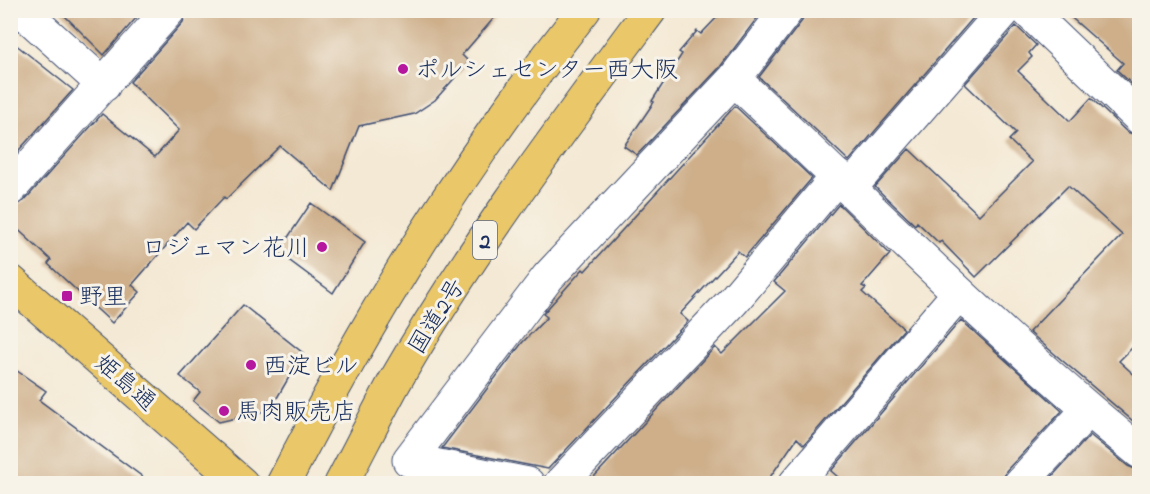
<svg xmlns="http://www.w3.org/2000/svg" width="1150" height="494" viewBox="0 0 1150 494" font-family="'Indie Flower','Klee One',sans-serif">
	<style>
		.building { fill: #ceaf8a }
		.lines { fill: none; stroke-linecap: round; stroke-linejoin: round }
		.street-casing { stroke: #3c4b70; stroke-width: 35 }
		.primary-casing { stroke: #3c4b70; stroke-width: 35 }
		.highway-casing { stroke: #3c4b70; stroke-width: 35 }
		.street { stroke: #fff; stroke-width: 33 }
		.primary { stroke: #eac769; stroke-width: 33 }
		.highway { stroke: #eac769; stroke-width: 33 }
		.poi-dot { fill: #b5179e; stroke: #f7f3e8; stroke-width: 2 }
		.labels { text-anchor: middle; stroke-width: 6; stroke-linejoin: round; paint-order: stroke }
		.shield { fill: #f7f3e8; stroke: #5d6a87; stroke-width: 1.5 }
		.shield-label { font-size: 22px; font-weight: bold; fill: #1b2f5e }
		.poi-label { font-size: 24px; fill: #1b2f5e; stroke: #f7f3e8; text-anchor: start }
		.street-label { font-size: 24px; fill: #1b2f5e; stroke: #f7f3e8 }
	</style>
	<rect width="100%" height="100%" fill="#f7f3e8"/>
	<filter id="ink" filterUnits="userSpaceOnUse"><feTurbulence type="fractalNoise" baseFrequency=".0167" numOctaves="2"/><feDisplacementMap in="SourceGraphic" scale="12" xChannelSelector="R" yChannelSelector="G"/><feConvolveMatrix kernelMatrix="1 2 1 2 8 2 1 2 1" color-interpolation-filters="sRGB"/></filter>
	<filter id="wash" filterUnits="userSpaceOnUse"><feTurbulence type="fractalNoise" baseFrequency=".008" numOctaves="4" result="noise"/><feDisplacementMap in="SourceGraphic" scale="24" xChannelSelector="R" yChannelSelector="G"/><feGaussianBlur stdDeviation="1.35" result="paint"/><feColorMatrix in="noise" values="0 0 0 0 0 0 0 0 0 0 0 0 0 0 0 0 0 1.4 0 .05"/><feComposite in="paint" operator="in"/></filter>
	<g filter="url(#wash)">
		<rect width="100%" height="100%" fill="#f4e9d4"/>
		<g id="blocks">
			<!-- building -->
			<path class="building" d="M59 10H143L104 55Z
				M187 10H501L462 55 469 62 435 100 414 114 359 126 333 191 280 146 226 199 224 197 194 229 187 222 132 285 140 292 112 323 48 264 51 260 10 222V207L24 201 102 114 155 157 179 130 130 82 183 22Z
				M724 10 761 13 720 67 637 155 624 146 654 102 652 101 682 54 679 52 697 31 701 34Z
				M805 10H980L849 161 759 77 802 21Z
				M1055 10H1140V92L1117 70 1123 63 1066 13 1062 17Z
				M1016 26 1036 45 1029 53 1032 57 1018 71 1070 121 1091 98 1127 132 1140 136V340L1119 361 1140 380V427L1029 332 1122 235 1068 186 976 277 941 241 939 243 917 222 915 225 875 187 909 149 979 215 1032 162 1009 140 1016 133 965 84Z
				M10 40 73 90 10 160Z
				M735 106 812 178 745 257 738 251 680 314 688 321 548 469 442 448 522 343 547 317 543 314 549 307 583 269 585 271Z
				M311 203 365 242 333 293 278 252Z
				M839 204 890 254 862 286 866 288 862 292 904 329 804 445 797 438 766 483H634L592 479 715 347 722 354 785 291 774 282Z
				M243 305 303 353 270 410 219 422 193 401 200 392 180 376Z
				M961 320 1062 411 1006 471 1002 483H845L831 471Z
				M10 366 46 391 39 400 151 483H10Z
				M1090 435 1128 466 1140 471 1127 483H1046Z"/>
		</g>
	</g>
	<g filter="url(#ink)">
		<use href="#blocks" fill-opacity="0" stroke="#3c4b70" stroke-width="1.5"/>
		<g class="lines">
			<defs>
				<path id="street" d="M21 10 104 85
					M1027 10 1140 118
					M734 79C868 204 997 336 1140 452
					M850 188 1005 10
					M10 189 169 10
					M528 484 409 460 548 277 734 79 787 10
					M560 484 733 301 838 176
					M795 484 959 293
					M1020 484 1088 410"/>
				<path id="primary" d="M10 281 242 484"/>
				<path id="highway" d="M283 484C370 313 465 161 584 10
					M341 484C359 450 376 416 394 383 469 252 560 131 650 10"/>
			</defs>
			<!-- street casing -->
			<use href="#street" class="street-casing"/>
			<!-- primary casing -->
			<use href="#primary" class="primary-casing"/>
			<!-- highway casing -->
			<use href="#highway" class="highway-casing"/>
			<!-- street -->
			<use href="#street" class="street"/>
			<!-- primary -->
			<use href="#primary" class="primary"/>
			<!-- highway -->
			<use href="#highway" class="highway"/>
		</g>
	</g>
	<!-- markers -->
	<g class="poi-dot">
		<circle cx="403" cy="69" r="6"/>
		<circle cx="322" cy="247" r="6"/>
		<rect x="61" y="290" width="12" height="12" rx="3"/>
		<circle cx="251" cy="365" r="6"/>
		<circle cx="224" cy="411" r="6"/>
	</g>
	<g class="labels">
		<!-- shield labels -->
		<rect class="shield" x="473" y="221" width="24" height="38" rx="4.5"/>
		<g class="shield-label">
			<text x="485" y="248">2</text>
		</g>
		<!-- poi labels -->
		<g class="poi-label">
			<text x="415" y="77">ポルシェセンター西大阪</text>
			<text x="310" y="255" text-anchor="end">ロジェマン花川</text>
			<text x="79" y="304">野里</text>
			<text x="263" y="373">西淀ビル</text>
			<text x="236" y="419">馬肉販売店</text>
		</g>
		<!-- street labels -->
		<g class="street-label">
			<text transform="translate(436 316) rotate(-58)" y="8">国道2号</text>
			<text transform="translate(126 382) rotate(41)" y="8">姫島通</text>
		</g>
	</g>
	<!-- margin -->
	<rect width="1150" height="494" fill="none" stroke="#f7f3e8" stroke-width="36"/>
</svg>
